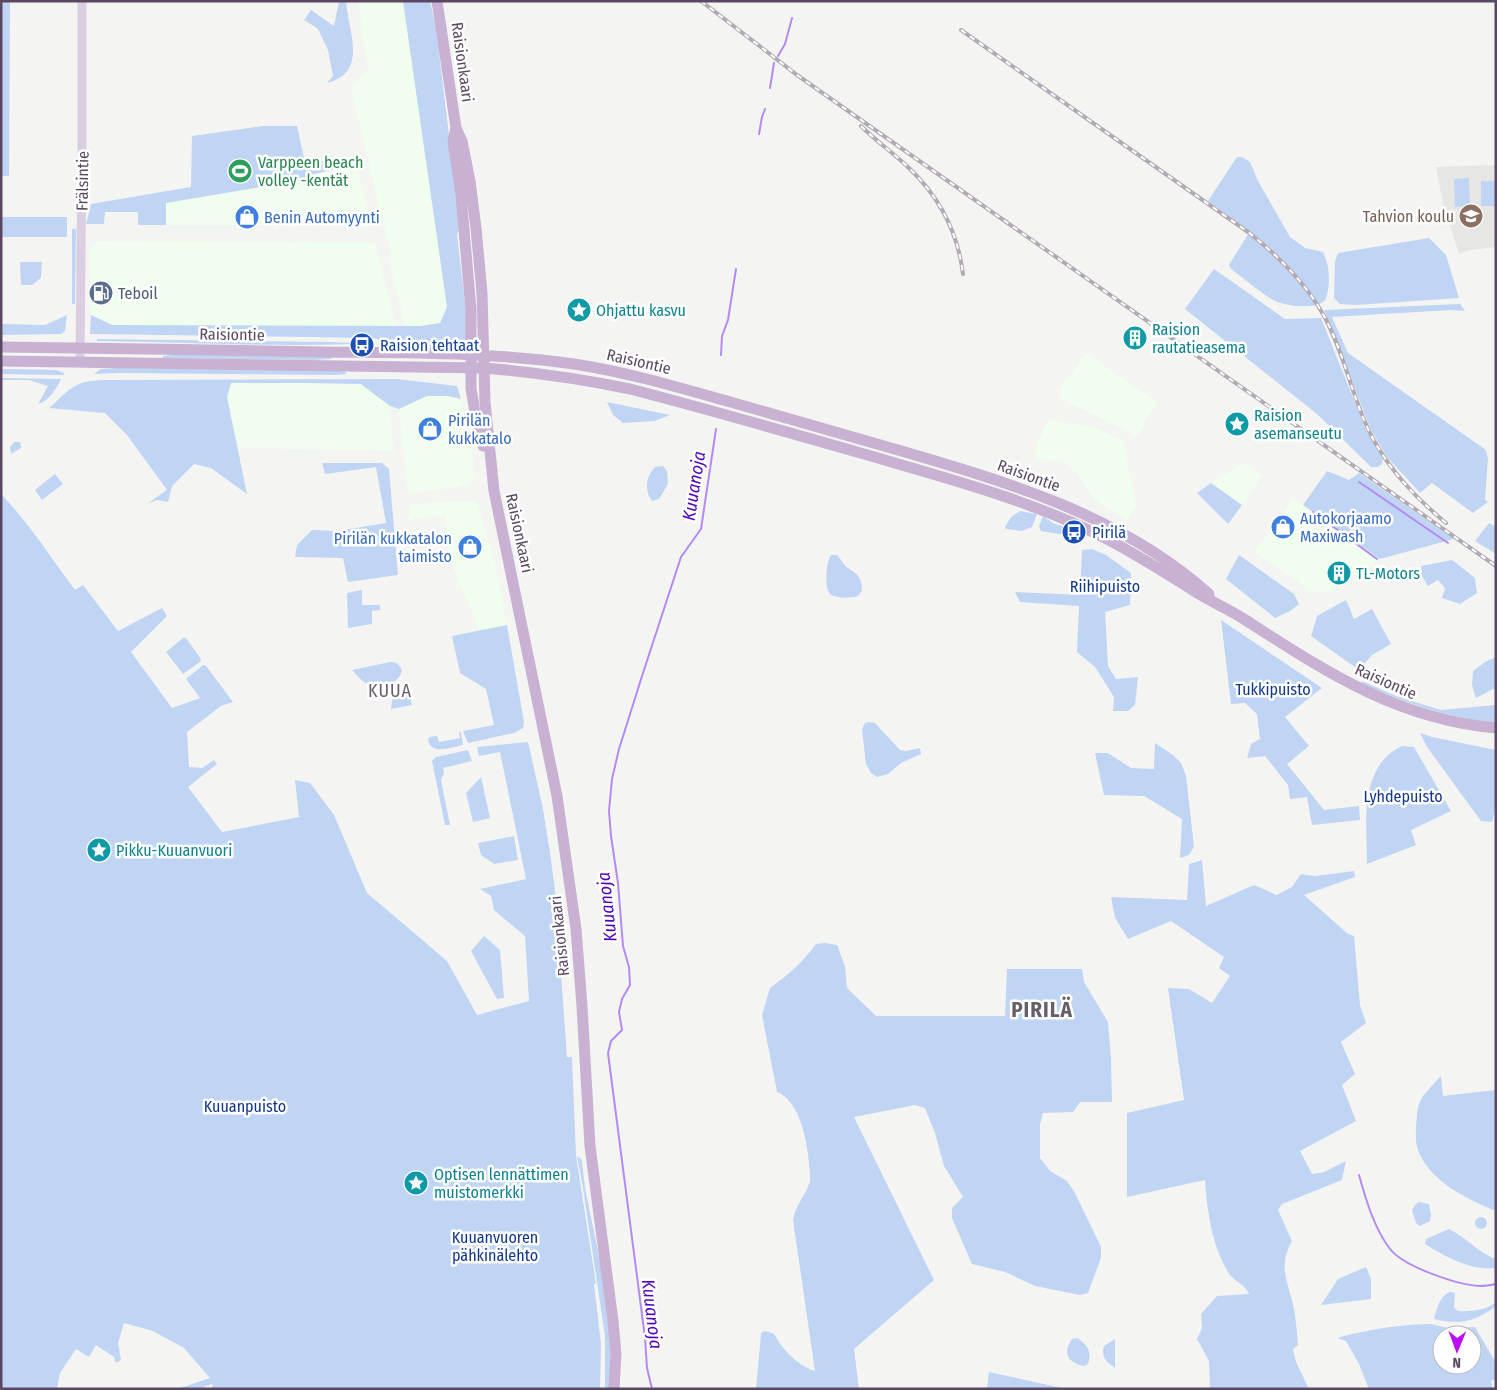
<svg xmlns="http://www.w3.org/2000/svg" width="1497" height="1390" viewBox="0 0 1497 1390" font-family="'Fira Sans Condensed',sans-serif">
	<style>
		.commercial { fill: #effeed }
		.education { fill: #e6e6e4 }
		.green { fill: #c0d5f4; fill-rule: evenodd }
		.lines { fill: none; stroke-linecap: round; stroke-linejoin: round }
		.stream { stroke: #b58af3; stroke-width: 2 }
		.minor { stroke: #dacee0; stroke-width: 9 }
		.major { stroke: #c8b1d3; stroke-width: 11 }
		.rail-casing { stroke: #b1a9b4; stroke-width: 4 }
		.rail { stroke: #fff; stroke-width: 2; stroke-dasharray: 5.5; stroke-linecap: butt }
		.labels { text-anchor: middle; stroke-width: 5; stroke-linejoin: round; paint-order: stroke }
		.street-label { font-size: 16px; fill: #5a4862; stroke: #fff }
		.leisure-label { font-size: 16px; fill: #27864d; stroke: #fff; text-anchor: start }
		.education-label { font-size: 16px; fill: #785e54; stroke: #fff; text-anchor: end }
		.shop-label { font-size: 16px; fill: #366cbe; stroke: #fff; text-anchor: start }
		.service-label { font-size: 16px; fill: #4e5e75; stroke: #fff; text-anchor: start }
		.culture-label { font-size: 16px; fill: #0d838f; stroke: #fff; text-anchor: start }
		.transit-label { font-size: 16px; fill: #164399; stroke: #fff; text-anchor: start }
		.park-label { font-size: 16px; fill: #10368c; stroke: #fff }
		.water-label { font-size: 18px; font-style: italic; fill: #4d01bc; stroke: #fff }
		.neighbourhood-label { font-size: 18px; letter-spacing: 1px; fill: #665e68; stroke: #fff }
		.district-label { font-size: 21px; font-weight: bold; letter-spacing: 1px; fill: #665e68; stroke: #fff }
	</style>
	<rect width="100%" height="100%" fill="#f4f5f2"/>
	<!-- commercial -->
	<path class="commercial" d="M358 1H403L447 307 440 323 421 326H405L389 260 392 258 351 88 368 70Z
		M356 164 369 217 367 223 365 225H166V203L307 179V176Z
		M97 241 374 243 376 247 396 326 112 325 91 315V247L93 243Z
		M1086 353 1157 402 1137 436 1060 398 1059 394 1061 388Z
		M231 383H305L361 384 390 406 394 451 238 448 227 397Z
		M427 396H448L461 399 465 427H467L472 449 474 480 459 487 408 493 399 409Z
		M1048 420 1093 427 1123 441 1136 506 1127 520 1096 501 1077 473 1060 460 1040 461 1035 460 1037 444Z
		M1243 463 1262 476 1242 505 1211 483Z
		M1293 498 1380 559 1329 591 1315 593 1309 590 1255 552Z
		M451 501H474L478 506 495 564 507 625 480 630 451 562 445 514 412 519 408 523 411 504Z"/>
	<!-- education -->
	<path class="education" d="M1496 165V247L1471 250 1459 254 1443 204 1436 167Z"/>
	<!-- green -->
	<path class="green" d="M1 1H10L9 176H1Z
		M339 1H346C348 31 369 72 327 83L333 76 328 50 319 31 317 28 304 20 311 10 334 26Z
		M403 1H430L436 28 460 225 457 235 467 319V336L464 343 451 349 431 348 418 343 392 342 372 338 90 334 91 315 112 325 421 326 440 323 447 307Z
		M263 126H297L305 163 355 157 356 164 307 176 308 179 166 203V225H138V212H105L104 224H86L91 204 191 187 192 136Z
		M1237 157H1242L1250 162 1258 181 1290 237 1305 248 1323 252C1329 265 1330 277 1328 290 1327 295 1327 298 1324 301 1316 310 1286 306 1275 301 1260 293 1245 279 1231 269L1229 265 1250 231 1208 201Z
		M1469 178 1470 206 1455 207 1454 179Z
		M1481 181H1496V206H1481Z
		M1 217H67V237H1Z
		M72 229H76L75 304H72Z
		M1429 238 1446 255 1459 298 1356 305 1340 304 1334 298 1335 262 1338 253Z
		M20 262H42L41 278 32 285H21Z
		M1214 269 1285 319 1321 318 1366 430 1383 459 1382 464 1378 467H1371L1317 414 1185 309Z
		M1460 304 1465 311 1451 310 1332 317 1348 353 1486 450 1488 459 1485 500 1488 502 1473 513 1432 483 1420 493 1387 457 1371 430 1324 310Z
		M67 315 65 331 61 334 1 335V324L45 325Z
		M97 339 330 342 352 343V344C267 347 182 342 97 341Z
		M179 354 331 356V359L313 360 163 358V356Z
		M116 368 336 370 346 372V374L336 375 116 373 94 374 101 369Z
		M1 369 56 370 64 373V375L2 374Z
		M1 378 61 379C57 388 48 402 38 404L48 386 29 380H1Z
		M397 379 457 386 461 399 448 396H427L399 409 390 406 361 384 305 383H231L227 397 247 494 211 468 194 464 172 486 168 502 158 500 148 503 167 490 127 435 105 413 49 408C58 401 66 390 77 385 87 380 101 380 112 380Z
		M607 402 670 415 655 421 623 423 613 415Z
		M14 442H20L21 448 11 454 10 447Z
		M322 463H382L389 469 398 575 348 582 343 558 295 557 297 545 312 530 337 531 386 523 376 467 325 474Z
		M663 466 667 471 668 484 659 499 652 501C644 490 646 476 655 467Z
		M1327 471 1349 480 1359 473 1454 539 1380 559 1303 505Z
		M55 474 63 484 42 500 35 490Z
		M1211 483 1242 505 1228 524 1197 493Z
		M1 494C30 524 50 557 75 590L83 585 118 631 162 608 167 616 131 652 172 708 200 698 186 679 203 665 206 666 233 702 221 706 187 732 189 767 202 768 214 760 217 764 188 787 222 832 299 817 295 780 310 783 334 815 367 893 447 961 477 1015 529 1001 525 936 494 910 491 896 480 889 526 879 500 752 479 756 477 747 528 742 543 809 550 853 555 890 567 1057H572L576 1156 596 1284H594L601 1344 600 1389H213L212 1384 198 1389H177L210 1378 184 1348 153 1331 124 1323 118 1343 121 1360 116 1363 114 1357 96 1345 89 1357 76 1349 60 1373 57 1389H1Z
		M1020 511 1037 514 1032 527 1022 531 1006 529 1005 527 1011 517Z
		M1043 516 1053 523 1068 528 1065 535 1041 531 1039 526Z
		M1489 523 1496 527V554L1475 541Z
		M1092 549 1106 555 1131 573 1130 605 1105 612 1108 666 1116 679 1138 677 1135 705 1128 711H1113L1114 697 1095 667 1077 652 1079 606 1020 602 1015 592 1080 595 1082 550Z
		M831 555H837C841 559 844 566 848 568 858 574 862 578 862 591L858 596C851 598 837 599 830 594 824 588 826 561 831 555Z
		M1239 555 1294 594 1299 604 1290 611 1275 618 1226 579Z
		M1452 560 1475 578 1477 593 1460 604 1442 598 1445 588 1438 580 1428 586 1422 576 1421 566Z
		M362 590V605H380V610L372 611V624L348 628 347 593Z
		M1346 600 1354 619 1372 609 1391 644 1372 655 1359 670 1311 636 1317 616Z
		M1221 620 1322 688 1285 717 1309 746 1287 764 1324 810 1359 806 1360 820 1312 825 1307 797 1290 799 1288 785 1265 756 1247 758 1251 744 1260 739 1257 714 1245 703 1231 704Z
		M507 625 524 722 523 728 514 733 468 743 463 731 494 725 486 689 460 673 452 636Z
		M183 638H186L201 659 200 662 183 674 166 652Z
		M1496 657V689H1493L1476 698 1472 685 1473 671 1485 662Z
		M390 662C397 662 400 665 402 671 396 687 379 691 364 682 360 679 356 674 352 670Z
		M1362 681 1396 696 1441 710 1495 705 1496 723C1447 718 1408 703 1363 685Z
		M406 685 408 686 412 705 391 709 394 689Z
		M869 722 875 723 900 750 906 751 920 748 921 754 901 763 888 774 877 777 871 773 866 764 862 729 865 723Z
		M459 732H461L463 745C451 747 432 756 428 740L429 737 437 736 439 742 460 738Z
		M1420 733 1432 737 1496 750V804L1492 822 1481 821 1427 747Z
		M1155 743 1173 755 1181 763 1186 776 1194 847 1189 855 1180 858 1182 819 1144 796 1104 795 1095 753H1108L1131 768 1154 769Z
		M1402 746 1414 747 1451 811 1411 830 1416 845 1367 864C1367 824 1358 767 1402 746Z
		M468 750 472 761 443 768 444 773 441 780 450 825H445L432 761 436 757Z
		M481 777 490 818 473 822 466 793Z
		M514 836 518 860 494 864 481 855 478 843Z
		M1202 860 1206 906 1254 885 1277 895 1292 887 1301 874 1315 876 1354 871 1355 877 1304 895 1348 934 1354 936 1360 1005 1366 1023 1341 1042 1355 1074 1342 1085 1356 1121 1300 1151 1312 1174 1324 1172 1346 1161 1342 1180 1282 1204 1278 1210 1292 1241C1277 1267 1289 1283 1294 1309 1296 1321 1297 1333 1298 1345L1293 1349 1296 1362 1309 1389H1210L1209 1361 1197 1339 1202 1328 1201 1314 1217 1296 1249 1294C1246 1285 1233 1281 1228 1272 1212 1245 1207 1211 1205 1180L1127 1197V1113L1184 1100 1168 988 1189 989 1212 1003 1230 976 1219 968 1224 957 1171 921 1128 939 1115 918 1111 897 1187 900 1189 864Z
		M484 936 500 950 504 998 497 999 471 951Z
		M825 943 837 945 845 966 847 988 876 1016H1005L1007 969H1082L1084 982 1108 1022 1111 1059 1112 1102H1080L1073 1112 1043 1113 1040 1124V1158L1050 1171 1067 1181 1075 1193 1101 1247V1258L1088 1293 1080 1295 1035 1286 1005 1272 972 1264 952 1218V1208L963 1197 944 1166 935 1133 925 1108 915 1105 854 1117 934 1280 854 1349 859 1389H756L761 1333 764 1331C777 1333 774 1335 781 1345 789 1356 802 1367 815 1371L793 1220C795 1206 805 1196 810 1182 811 1176 809 1168 809 1163 807 1141 800 1101 777 1092L762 1015 770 988C787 976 804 961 816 944Z
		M1441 1076 1443 1096 1496 1090V1211C1468 1200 1428 1180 1418 1150 1415 1142 1416 1134 1416 1127 1417 1117 1417 1104 1423 1096 1428 1089 1435 1083 1441 1076Z
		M577 1156 581 1159 582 1162 585 1188 600 1261 612 1350 611 1389H605V1336L583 1188Z
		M1419 1202 1429 1204 1431 1215 1430 1221 1420 1226 1416 1223 1412 1210 1415 1205Z
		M1475 1223a6 6 0 1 1 12 0a6 6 0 1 1-12 0Z
		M1449 1229C1466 1237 1480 1254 1496 1259V1268C1471 1271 1446 1257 1425 1244L1426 1239Z
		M1366 1267 1371 1279V1299L1321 1305 1338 1279Z
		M1451 1292 1455 1293 1454 1308 1458 1311C1469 1312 1488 1310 1496 1302V1306C1476 1322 1459 1325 1434 1319 1437 1309 1440 1294 1451 1292Z
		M1431 1324 1448 1328 1475 1327 1496 1363V1379L1491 1381 1493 1389H1369L1359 1364 1346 1341 1337 1338C1369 1329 1397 1325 1431 1324ZM1442 1335H1472V1365H1442Z
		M1077 1338C1088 1345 1092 1352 1088 1364L1083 1366C1068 1362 1062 1353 1072 1339Z
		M1115 1339V1368C1106 1361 1101 1358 1104 1346Z
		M989 1372 1067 1389H987Z"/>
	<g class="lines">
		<!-- stream -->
		<path class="stream" d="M778 56 785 44 792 18
			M770 88 774 63
			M759 134 762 117 765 109
			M721 355 722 336 728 320 736 269
			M1359 482 1448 543
			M1313 512 1377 559
			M1359 1175C1366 1200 1374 1228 1390 1249 1404 1267 1458 1285 1480 1286 1485 1286 1491 1285 1496 1284
			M652 1389 647 1368 645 1338 608 1053 611 1041 622 1030 619 1012 622 999 630 985 629 967 623 946 618 883 611 836 609 811 612 779 619 749 643 673 681 557 701 529 716 429"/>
		<!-- minor -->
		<path class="minor" d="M80 361 82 144V1"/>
		<!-- major -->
		<path class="major" d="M437 1 456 128 462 141 470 181 476 228 482 293 485 402 494 491 557 796 576 929 582 1006 590 1146 613 1321 616 1354 614 1389
			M456 128 453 141 461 195 471 310V388L475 413 483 446
			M1 347C108 348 216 350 323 352 407 353 491 352 574 364 626 372 677 387 727 401 782 417 837 433 891 448 1004 481 1120 514 1209 594
			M1 361 484 368C533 372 582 379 630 389 711 410 791 433 871 456 946 478 1022 498 1093 532 1127 548 1159 569 1191 589 1208 600 1226 608 1244 619 1325 671 1396 719 1496 728"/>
		<defs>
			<path id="rail" d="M701 1 797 75 1496 566
				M961 30 1248 232C1277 255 1306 283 1324 316 1345 354 1352 399 1372 437 1391 472 1416 498 1446 523
				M861 126C877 142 895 154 910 169 940 198 958 233 963 274"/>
		</defs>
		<!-- rail casing -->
		<use href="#rail" class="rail-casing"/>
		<!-- rail -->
		<use href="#rail" class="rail"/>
	</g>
	<!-- icons -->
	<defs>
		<symbol id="stadium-disc" viewBox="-11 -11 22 22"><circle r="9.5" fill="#2e9e5b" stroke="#fff"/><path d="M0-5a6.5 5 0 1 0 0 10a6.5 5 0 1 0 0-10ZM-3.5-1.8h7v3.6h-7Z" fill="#fff"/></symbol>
		<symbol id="school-disc" viewBox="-11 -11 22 22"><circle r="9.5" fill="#8d6e63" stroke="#fff"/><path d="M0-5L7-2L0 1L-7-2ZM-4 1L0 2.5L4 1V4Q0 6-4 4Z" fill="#fff"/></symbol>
		<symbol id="shop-disc" viewBox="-11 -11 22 22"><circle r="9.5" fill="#3f7fe0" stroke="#fff"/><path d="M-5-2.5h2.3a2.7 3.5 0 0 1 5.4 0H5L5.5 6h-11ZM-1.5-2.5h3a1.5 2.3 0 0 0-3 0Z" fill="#fff"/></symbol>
		<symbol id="fuel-disc" viewBox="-11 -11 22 22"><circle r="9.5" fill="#5c6f8a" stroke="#fff"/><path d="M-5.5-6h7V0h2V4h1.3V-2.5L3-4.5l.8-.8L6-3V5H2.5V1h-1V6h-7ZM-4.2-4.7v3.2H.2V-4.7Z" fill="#fff"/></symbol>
		<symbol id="sight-disc" viewBox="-11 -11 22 22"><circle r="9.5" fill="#0f9aa8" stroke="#fff"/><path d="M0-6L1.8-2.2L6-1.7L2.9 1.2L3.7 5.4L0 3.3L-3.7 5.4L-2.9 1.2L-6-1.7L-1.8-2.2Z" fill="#fff"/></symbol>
		<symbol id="building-disc" viewBox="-11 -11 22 22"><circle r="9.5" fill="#0f9aa8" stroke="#fff"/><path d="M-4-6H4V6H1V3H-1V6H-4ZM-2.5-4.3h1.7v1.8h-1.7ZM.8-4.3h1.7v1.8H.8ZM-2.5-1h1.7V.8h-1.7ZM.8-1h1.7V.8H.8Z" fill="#fff"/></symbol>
		<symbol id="bus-disc" viewBox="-11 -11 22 22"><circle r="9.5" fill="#1a4fb4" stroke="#fff"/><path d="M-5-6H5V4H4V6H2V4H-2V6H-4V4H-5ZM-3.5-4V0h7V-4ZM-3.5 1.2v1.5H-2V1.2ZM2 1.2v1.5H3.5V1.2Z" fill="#fff"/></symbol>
	</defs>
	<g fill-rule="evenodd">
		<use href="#stadium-disc" x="226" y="157" width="28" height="28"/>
		<use href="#school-disc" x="1457" y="202" width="28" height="28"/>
		<use href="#shop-disc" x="233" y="203" width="28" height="28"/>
		<use href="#fuel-disc" x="87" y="279" width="28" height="28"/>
		<use href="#sight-disc" x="565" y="296" width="28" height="28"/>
		<use href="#building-disc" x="1121" y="324" width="28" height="28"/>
		<use href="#bus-disc" x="348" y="331" width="28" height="28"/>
		<use href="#sight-disc" x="1223" y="410" width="28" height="28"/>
		<use href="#shop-disc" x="416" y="415" width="28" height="28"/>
		<use href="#shop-disc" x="1269" y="513" width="28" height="28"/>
		<use href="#bus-disc" x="1060" y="518" width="28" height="28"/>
		<use href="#shop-disc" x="456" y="533" width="28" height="28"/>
		<use href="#building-disc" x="1325" y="559" width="28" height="28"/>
		<use href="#sight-disc" x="85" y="836" width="28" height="28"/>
		<use href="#sight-disc" x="402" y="1169" width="28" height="28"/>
	</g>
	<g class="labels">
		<!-- street labels -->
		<g class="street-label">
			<text transform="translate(463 62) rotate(82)" y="6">Raisionkaari</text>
			<text transform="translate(82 181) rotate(-89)" y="6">Frälsintie</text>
			<text transform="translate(232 334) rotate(1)" y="6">Raisiontie</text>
			<text transform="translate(639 361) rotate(13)" y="6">Raisiontie</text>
			<text transform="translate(1029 475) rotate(20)" y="6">Raisiontie</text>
			<text transform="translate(520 533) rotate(78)" y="6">Raisionkaari</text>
			<text transform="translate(1386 681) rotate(24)" y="6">Raisiontie</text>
			<text transform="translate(559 936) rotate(-96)" y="6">Raisionkaari</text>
		</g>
		<!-- leisure labels -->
		<g class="leisure-label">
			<text x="258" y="168">Varppeen beach<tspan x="258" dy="18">volley -kentät</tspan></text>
		</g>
		<!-- education labels -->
		<g class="education-label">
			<text x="1454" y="222">Tahvion koulu</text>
		</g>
		<!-- shop labels -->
		<g class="shop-label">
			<text x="264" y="223">Benin Automyynti</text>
			<text x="448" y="426">Pirilän<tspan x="448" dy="18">kukkatalo</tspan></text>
			<text x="1300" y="524">Autokorjaamo<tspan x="1300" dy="18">Maxiwash</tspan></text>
			<text x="452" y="544" text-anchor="end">Pirilän kukkatalon<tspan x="452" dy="18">taimisto</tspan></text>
		</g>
		<!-- service labels -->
		<g class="service-label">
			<text x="118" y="299">Teboil</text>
		</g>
		<!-- culture labels -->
		<g class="culture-label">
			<text x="596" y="316">Ohjattu kasvu</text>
			<text x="1152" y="335">Raision<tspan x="1152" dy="18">rautatieasema</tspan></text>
			<text x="1254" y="421">Raision<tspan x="1254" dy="18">asemanseutu</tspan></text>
			<text x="1356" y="579">TL-Motors</text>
			<text x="116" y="856">Pikku-Kuuanvuori</text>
			<text x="434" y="1180">Optisen lennättimen<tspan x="434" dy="18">muistomerkki</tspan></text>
		</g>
		<!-- transit labels -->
		<g class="transit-label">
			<text x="380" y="351">Raision tehtaat</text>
			<text x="1092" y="538">Pirilä</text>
		</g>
		<!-- park labels -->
		<g class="park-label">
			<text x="1105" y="592">Riihipuisto</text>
			<text x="1273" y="695">Tukkipuisto</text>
			<text x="1403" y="802">Lyhdepuisto</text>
			<text x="245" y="1112">Kuuanpuisto</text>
			<text x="495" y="1243">Kuuanvuoren<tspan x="495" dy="18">pähkinälehto</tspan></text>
		</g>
		<!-- water labels -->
		<g class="water-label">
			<text transform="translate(694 486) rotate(-81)" y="6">Kuuanoja</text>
			<text transform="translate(607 907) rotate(-96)" y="6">Kuuanoja</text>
			<text transform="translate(652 1314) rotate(83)" y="6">Kuuanoja</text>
		</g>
		<!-- neighbourhood labels -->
		<g class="neighbourhood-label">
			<text x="390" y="697">KUUA</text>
		</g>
		<!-- district labels -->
		<g class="district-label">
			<text x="1042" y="1017">PIRILÄ</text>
		</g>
	</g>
	<!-- border -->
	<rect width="1497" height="1390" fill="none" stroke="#5a4862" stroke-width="5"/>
	<!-- north arrow -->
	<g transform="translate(1457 1350) rotate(181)"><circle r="24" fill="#ffffff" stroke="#bdb6c0"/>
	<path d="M0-4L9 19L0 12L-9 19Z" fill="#bd0df4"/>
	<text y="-8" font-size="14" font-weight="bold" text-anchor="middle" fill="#5a4862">N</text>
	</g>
</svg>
